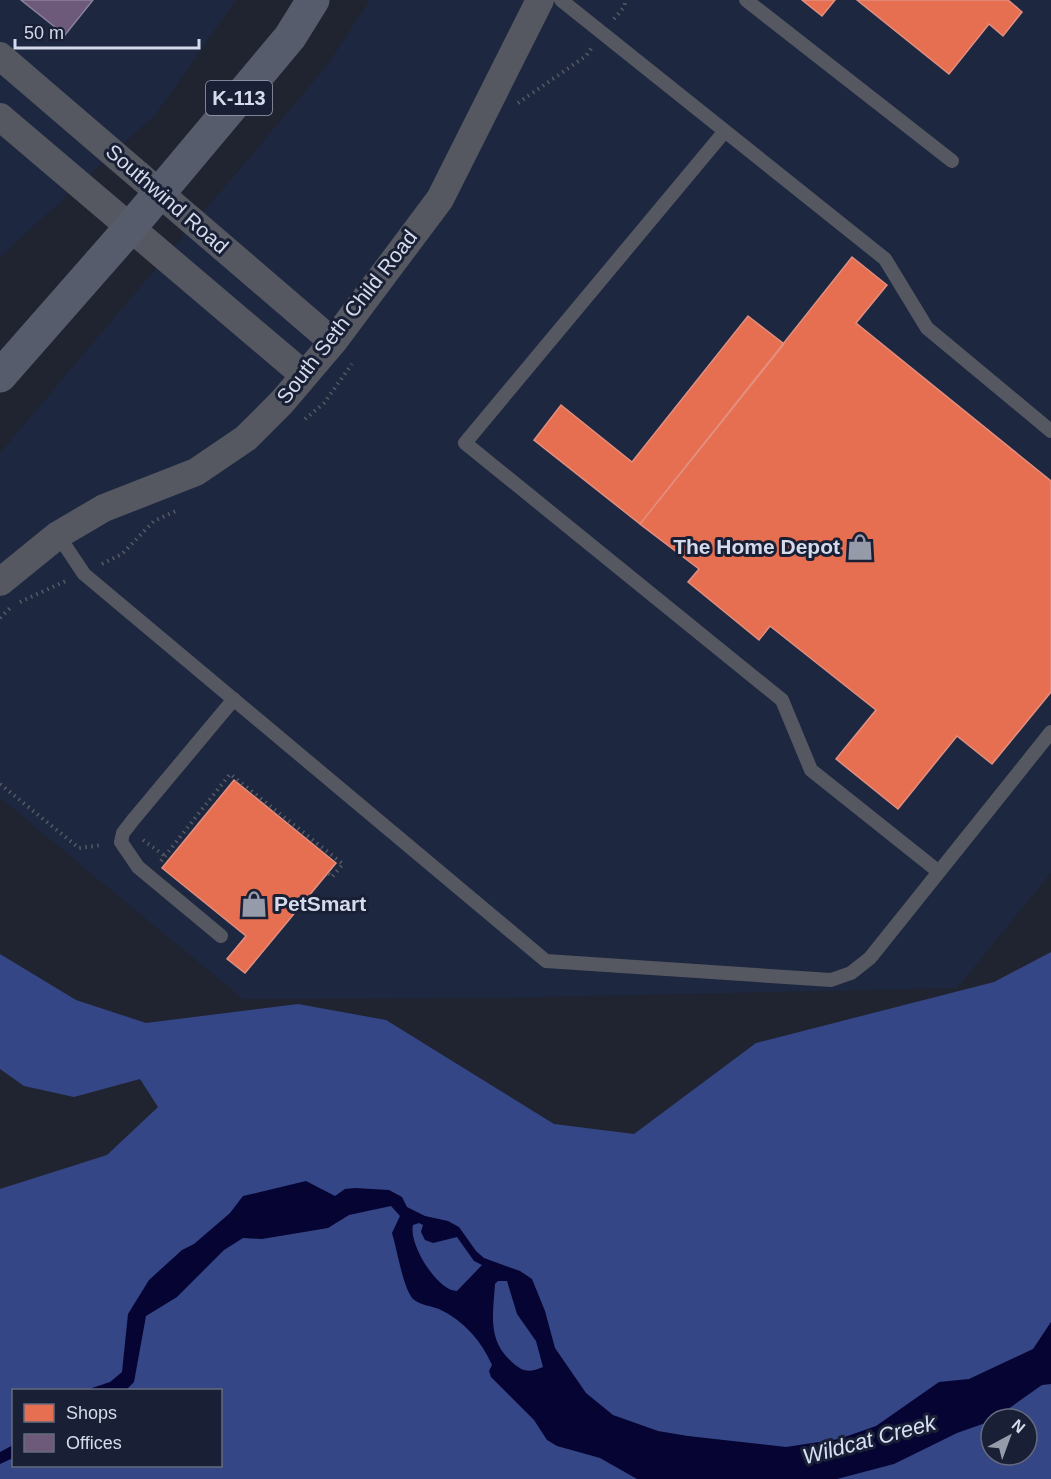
<svg xmlns="http://www.w3.org/2000/svg" width="1051" height="1479" viewBox="0 0 1051 1479" font-family="Helvetica,sans-serif">
	<style>
		.built { fill: #1e2740 }
		.forest { fill: #354686; fill-rule: evenodd }
		.water { fill: #060433; fill-rule: evenodd }
		.shops { fill: #e76f51; stroke: #e28f7f; stroke-width: 1.5 }
		.offices { fill: #6d597a; stroke: #8c809c; stroke-width: 1.5 }
		.lines { fill: none; stroke-linecap: round; stroke-linejoin: round }
		.path { stroke: #565a62; stroke-width: 4; stroke-dasharray: 1.5 4.5; stroke-linecap: butt }
		.lane { stroke: #555861; stroke-width: 14 }
		.street { stroke: #555861; stroke-width: 28 }
		.primary { stroke: #575c6c; stroke-width: 33 }
		.labels { text-anchor: middle; stroke-width: 6; stroke-linejoin: round; paint-order: stroke }
		.shield { fill: #192036; stroke: #9da3b5; stroke-width: 1.5 }
		.shield-label { font-size: 20px; font-weight: bold; fill: #d6dbeb }
		.street-label { font-size: 21px; fill: #d6dbeb; stroke: #192036 }
		.poi-label { font-size: 21px; font-weight: bold; fill: #d6dbeb; stroke: #192036; text-anchor: end }
		.water-label { font-size: 22px; font-style: italic; fill: #d8e0f5; stroke: #192036 }
	</style>
	<rect width="100%" height="100%" fill="#1f2430"/>
	<!-- built -->
	<path class="built" d="M0 0H236L156 114 0 257Z
		M370 0H1051V873L957 988 498 998 243 999 0 798V453L325 68Z"/>
	<!-- forest -->
	<path class="forest" d="M1051 952V1479H0V1189L107 1155 158 1107 140 1079 74 1097 24 1086 0 1069V954L76 1000 146 1023 298 1004 386 1020 554 1124 634 1134 756 1043 994 982ZM14 1390H220V1466H14ZM991 1419H1027V1455H991Z"/>
	<!-- water -->
	<path class="water" d="M306 1181 335 1196 345 1189 355 1188 389 1190 402 1197 407 1207 425 1216 448 1221 459 1227 476 1251 484 1258 520 1271 532 1279 545 1311 555 1348 586 1393 613 1415 658 1431 688 1436 786 1447 839 1439 876 1426 939 1382 969 1379 1033 1349 1051 1322V1384L1042 1385 991 1421 957 1433 894 1464 837 1479H637L600 1458 557 1446 547 1440 534 1420 491 1377 489 1371 492 1365C481 1340 464 1321 439 1309 431 1306 420 1305 413 1299 403 1288 397 1249 392 1233L400 1216 391 1206 349 1215 328 1228 262 1239 243 1238 224 1250 177 1297 146 1316 134 1382 127 1389 86 1390 110 1382 122 1372 128 1314 149 1280 182 1250 194 1244 230 1213 243 1196ZM419 1223 423 1225 421 1232 425 1240 433 1243 457 1237 474 1261 482 1265 457 1291C437 1291 408 1243 413 1225ZM498 1281H507L517 1314 536 1341 543 1367C531 1372 524 1373 513 1363 487 1341 493 1315 495 1284Z
		M13 1445V1458L0 1464V1452Z"/>
	<!-- shops -->
	<path class="shops" d="M802 0H835L822 16Z
		M857 0H1008L1022 12 1003 36 989 24 949 74Z
		M852 257 887 285 856 323 1051 481V692L992 764 957 736 898 809 836 759 876 710 770 626 759 640 688 582 699 569 640 524Z
		M748 316 784 344 640 524 534 440 561 405 632 462Z
		M234 780 336 863 245 973 227 959 246 936 162 868Z"/>
	<!-- offices -->
	<path class="offices" d="M21 0H93L65 35Z"/>
	<g class="lines">
		<!-- path -->
		<path class="path" d="M614 19 624 7 626 0
			M518 103 586 56 593 46
			M305 419 324 403 352 364
			M102 564 122 554 154 521 178 510
			M20 602 68 580
			M0 618 11 607
			M0 784 79 848 102 845
			M143 840 165 856
			M161 861 230 774 343 864 332 877 328 873"/>
		<!-- lane -->
		<path class="lane" d="M561 0 885 259 927 328 1051 431
			M746 0 952 161
			M725 131 465 443 782 700 811 770 939 872
			M58 535 84 574 546 961 831 980 851 973 870 958 1051 732
			M221 936 138 867 121 842 123 833 133 820 234 699"/>
		<!-- street -->
		<path class="street" d="M0 56 333 342
			M0 117 304 375
			M0 582 58 535 104 508 196 472 246 438 282 402 333 342 440 199 540 0"/>
		<!-- primary -->
		<path class="primary" d="M0 376 130 228 290 37 313 0"/>
	</g>
	<!-- icons -->
	<defs>
		<symbol id="shop-bare" viewBox="-9 -9 18 18"><path d="M-5-2.5h2.3a2.7 3.5 0 0 1 5.4 0H5L5.5 6h-11ZM-1.5-2.5h3a1.5 2.3 0 0 0-3 0Z" fill="#969baa" stroke="#192036" stroke-width="2.5" paint-order="stroke"/></symbol>
	</defs>
	<g fill-rule="evenodd">
		<use href="#shop-bare" x="841" y="528" width="38" height="38"/>
		<use href="#shop-bare" x="235" y="885" width="38" height="38"/>
	</g>
	<g class="labels">
		<!-- shield labels -->
		<rect class="shield" x="206" y="81" width="66" height="34" rx="4.5"/>
		<g class="shield-label">
			<text x="239" y="105">K-113</text>
		</g>
		<!-- street labels -->
		<g class="street-label">
			<text transform="translate(167 199) rotate(41)" y="7">Southwind Road</text>
			<text transform="translate(347 317) rotate(-52)" y="7">South Seth Child Road</text>
		</g>
		<!-- poi labels -->
		<g class="poi-label">
			<text x="840" y="554">The Home Depot</text>
			<text x="274" y="911" text-anchor="start">PetSmart</text>
		</g>
		<!-- water labels -->
		<g class="water-label">
			<text transform="translate(869 1439) rotate(-15)" y="8">Wildcat Creek</text>
		</g>
	</g>
	<!-- legend -->
	<rect x="12" y="1389" width="210" height="78" fill="#192036" stroke="#656b7e" stroke-width="1.5"/>
	<rect x="24" y="1404" width="30" height="18" fill="#e76f51" stroke="#656b7e" stroke-width="1.5"/>
	<text x="66" y="1419" font-size="18" fill="#d6dbeb">Shops</text>
	<rect x="24" y="1434" width="30" height="18" fill="#6d597a" stroke="#656b7e" stroke-width="1.5"/>
	<text x="66" y="1449" font-size="18" fill="#d6dbeb">Offices</text>
	<!-- north arrow -->
	<g transform="translate(1009 1437) rotate(41)"><circle r="28" fill="#192036" stroke="#656b7e" stroke-width="1.5"/>
	<path d="M0-4.5L10 22L0 15L-10 22Z" fill="#969baa"/>
	<text y="-9" font-size="16" font-weight="bold" text-anchor="middle" fill="#d6dbeb">N</text>
	</g>
	<!-- scale -->
	<path d="M15 39v9h184v-9" fill="none" stroke="#d6dbeb" stroke-width="3"/>
	<text x="24" y="39" font-size="18" fill="#d6dbeb" stroke="#192036" stroke-width="4.5" paint-order="stroke">50 m</text>
</svg>
